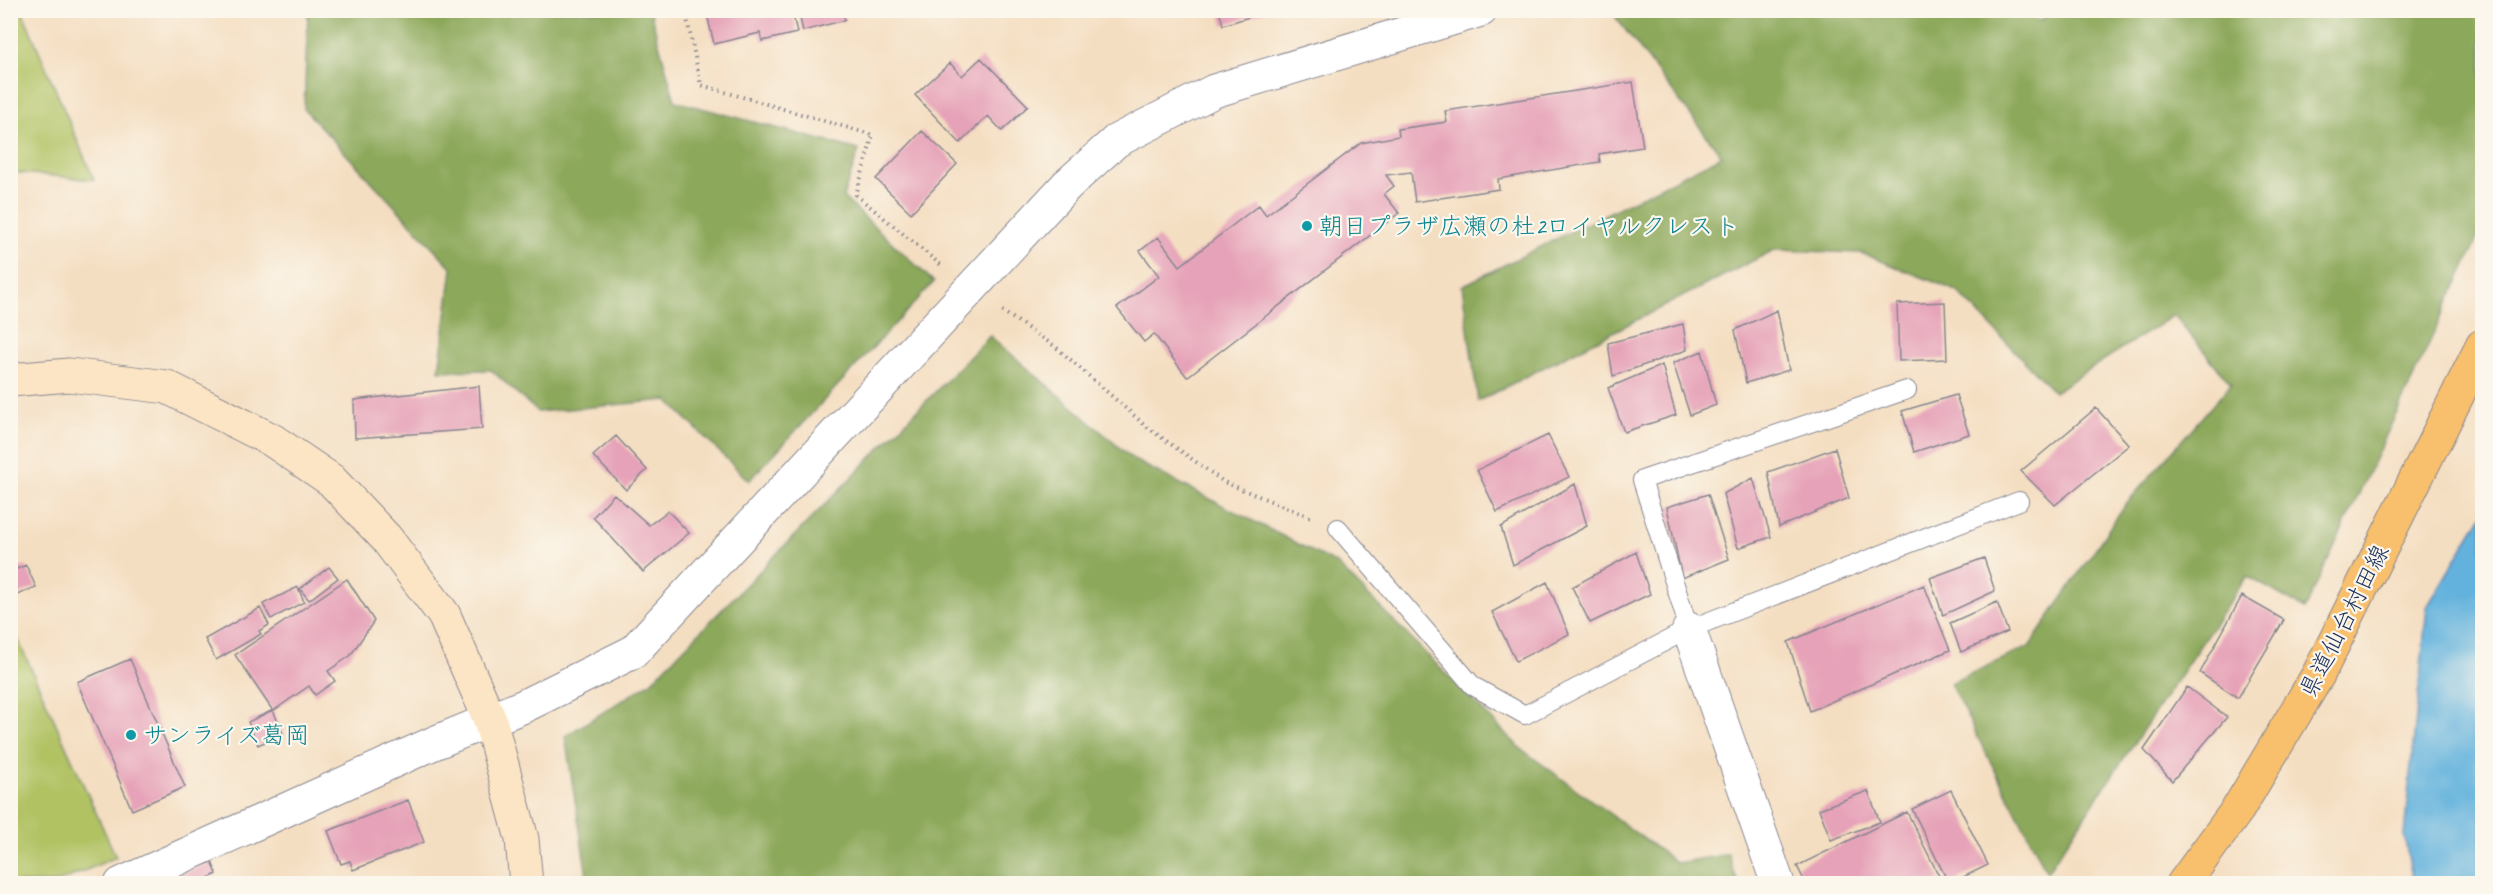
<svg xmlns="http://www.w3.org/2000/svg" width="2493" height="894" viewBox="0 0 2493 894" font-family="Caveat,'Klee One',sans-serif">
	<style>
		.green { fill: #b1c264; stroke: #667861; stroke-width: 1.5 }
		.forest { fill: #8ca85a; stroke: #546c5c; stroke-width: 1.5 }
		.water { fill: #63b2dd; stroke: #3f709e; stroke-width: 1.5 }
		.building { fill: #e6a2b8 }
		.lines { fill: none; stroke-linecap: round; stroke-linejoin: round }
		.lane-casing { stroke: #888690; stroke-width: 20 }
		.street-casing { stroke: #888690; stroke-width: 35 }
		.secondary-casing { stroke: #888690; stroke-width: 35 }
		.primary-casing { stroke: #888690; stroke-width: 35 }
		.path { stroke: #888690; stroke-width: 4; stroke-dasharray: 1.5 4.5; stroke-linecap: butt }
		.lane { stroke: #fff; stroke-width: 18 }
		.street { stroke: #fff; stroke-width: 33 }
		.secondary { stroke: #fce5c4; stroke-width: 33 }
		.primary { stroke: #f8bf6c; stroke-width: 33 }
		.culture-dot { fill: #0f9aa8; stroke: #fbf7ec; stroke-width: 2 }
		.labels { text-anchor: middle; stroke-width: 4.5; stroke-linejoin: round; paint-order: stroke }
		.culture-label { font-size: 24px; fill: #0d838f; stroke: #fbf7ec; text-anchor: start }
		.street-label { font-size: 24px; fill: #1b2f5e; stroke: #fbf7ec }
	</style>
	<rect width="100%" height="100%" fill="#fbf7ec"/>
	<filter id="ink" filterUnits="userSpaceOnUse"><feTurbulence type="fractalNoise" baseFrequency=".0167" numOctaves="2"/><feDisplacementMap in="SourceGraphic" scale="12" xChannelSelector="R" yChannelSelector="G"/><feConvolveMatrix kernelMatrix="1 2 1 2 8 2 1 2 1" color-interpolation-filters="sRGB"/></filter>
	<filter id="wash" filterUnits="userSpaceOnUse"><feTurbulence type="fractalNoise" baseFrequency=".008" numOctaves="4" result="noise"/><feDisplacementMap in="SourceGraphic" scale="24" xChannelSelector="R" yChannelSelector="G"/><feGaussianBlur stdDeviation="1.35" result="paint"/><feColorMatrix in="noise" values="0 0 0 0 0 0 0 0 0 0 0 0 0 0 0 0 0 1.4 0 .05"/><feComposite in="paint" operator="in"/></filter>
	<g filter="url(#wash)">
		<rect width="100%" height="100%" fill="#f4dec1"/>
		<!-- green -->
		<path class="green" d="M10 11H22L94 180 11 172Z
			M10 622 116 857 56 883H11Z"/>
		<!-- forest -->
		<path class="forest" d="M2019 10 2040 21 2053 10 2482 11V213L2475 245 2305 609 2247 576 2047 872 1950 683 2029 647 2125 505 2231 384 2174 315 2054 392 1957 291 1861 253 1774 250 1478 401 1462 286 1722 156 1614 15 1627 10Z
			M308 11H650L675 101 859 150 843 197 934 282 749 481 667 400 538 412 491 370 439 371 452 268 304 109Z
			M990 336 1134 460 1337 564 1520 748 1677 863 1728 854 1738 883H588L565 736 650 683Z"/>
		<!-- water -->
		<path class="water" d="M2482 515V883H2413L2404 835 2427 607Z"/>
		<g id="blocks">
			<!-- building -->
			<path class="building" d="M706 10H792L797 33 762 41 760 33 714 44Z
				M798 10H842L845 20 803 31Z
				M1219 10H1269V11L1223 25Z
				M981 58 1028 106 1002 131 988 116 960 143 915 95 950 63 962 76Z
				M1633 82 1643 147 1599 154 1600 162 1498 179 1499 189 1415 202 1411 172 1386 175 1394 186 1384 194 1399 213 1187 377 1154 334 1144 342 1117 308 1159 276 1140 251 1158 237 1180 266 1259 205 1266 215 1361 143 1399 136 1398 129 1447 122 1445 111Z
				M922 131 957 164 911 213 876 179Z
				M1945 302 1947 359 1899 361 1897 304Z
				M1777 310 1789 370 1746 383 1735 330Z
				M1683 324 1687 350 1613 376 1608 343Z
				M1702 351 1716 405 1690 415 1673 363Z
				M1662 365 1676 415 1624 432 1608 388Z
				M479 386 482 429 355 438 354 400Z
				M1956 395 1969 434 1914 452 1902 411Z
				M2096 408 2129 445 2055 505 2021 471Z
				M1548 435 1569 477 1497 512 1477 470Z
				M616 436 647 470 626 490 593 456Z
				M1835 448 1849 498 1779 527 1768 472Z
				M1753 478 1771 537 1738 548 1723 494Z
				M1575 484 1587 526 1513 565 1501 527Z
				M614 494 649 525 668 511 689 533 643 572 593 517Z
				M1708 494 1729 559 1682 578 1667 507Z
				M1636 552 1650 594 1590 623 1572 587Z
				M1984 558 1995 591 1943 615 1930 578Z
				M26 565 36 587 10 598V572Z
				M329 567 338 578 309 600 300 589Z
				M347 579 374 621 350 656 328 671 335 681 315 695 309 686 273 711 235 655Z
				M1547 582 1569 634 1516 661 1492 612Z
				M1924 585 1950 650 1810 711 1788 642Z
				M298 587 304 602 271 619 263 604Z
				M2242 596 2284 620 2238 698 2200 673Z
				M1997 602 2008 632 1961 652 1950 623Z
				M260 608 269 625 259 631 261 634 216 660 205 639Z
				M130 659 185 787 132 810 77 682Z
				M2187 687 2227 717 2172 781 2144 750Z
				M273 710 283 734 258 745 248 722Z
				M1951 790 1988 865 1949 884 1912 809Z
				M1868 791 1880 822 1831 840 1819 809Z
				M408 800 424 842 353 870 350 861 341 864 328 831Z
				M1907 812 1941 880 1933 884H1806L1797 866Z
				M212 862 217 874 195 884H182L178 875Z"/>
		</g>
	</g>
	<g filter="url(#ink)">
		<use href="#blocks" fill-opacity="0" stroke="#888690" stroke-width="1.5"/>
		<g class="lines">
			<defs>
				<path id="lane" d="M1338 528 1473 686 1525 715 1689 629 2019 501
					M1689 629 1642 480 1907 390"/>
				<path id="street" d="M1689 629 1778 884
					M121 884 434 743 524 706 633 652 1067 185 1116 141 1214 91 1481 10"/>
				<path id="secondary" d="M10 380 69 375 167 387 272 440 331 480 386 538 444 615 490 720 522 839 526 884"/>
				<path id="primary" d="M2183 884 2238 809 2318 675 2482 346"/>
			</defs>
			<!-- lane casing -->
			<use href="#lane" class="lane-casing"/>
			<!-- street casing -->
			<use href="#street" class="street-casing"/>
			<!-- secondary casing -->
			<use href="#secondary" class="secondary-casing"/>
			<!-- primary casing -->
			<use href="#primary" class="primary-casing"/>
			<!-- path -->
			<path class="path" d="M685 10 701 85 873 135 856 195 941 265
				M1002 311 1056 347 1147 427 1224 482 1310 517"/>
			<!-- lane -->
			<use href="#lane" class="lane"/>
			<!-- street -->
			<use href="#street" class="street"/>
			<!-- secondary -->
			<use href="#secondary" class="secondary"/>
			<!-- primary -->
			<use href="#primary" class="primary"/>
		</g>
	</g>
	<!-- markers -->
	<g class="culture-dot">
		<circle cx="1307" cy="226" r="6"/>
		<circle cx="131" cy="735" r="6"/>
	</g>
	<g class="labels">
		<!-- culture labels -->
		<g class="culture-label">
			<text x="1319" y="234">朝日プラザ広瀬の杜2ロイヤルクレスト</text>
			<text x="143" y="743">サンライズ葛岡</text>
		</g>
		<!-- street labels -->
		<g class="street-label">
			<text transform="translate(2344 621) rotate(-63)" y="8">県道仙台村田線</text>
		</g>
	</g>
	<!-- margin -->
	<rect width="2493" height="894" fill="none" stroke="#fbf7ec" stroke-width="36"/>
</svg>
